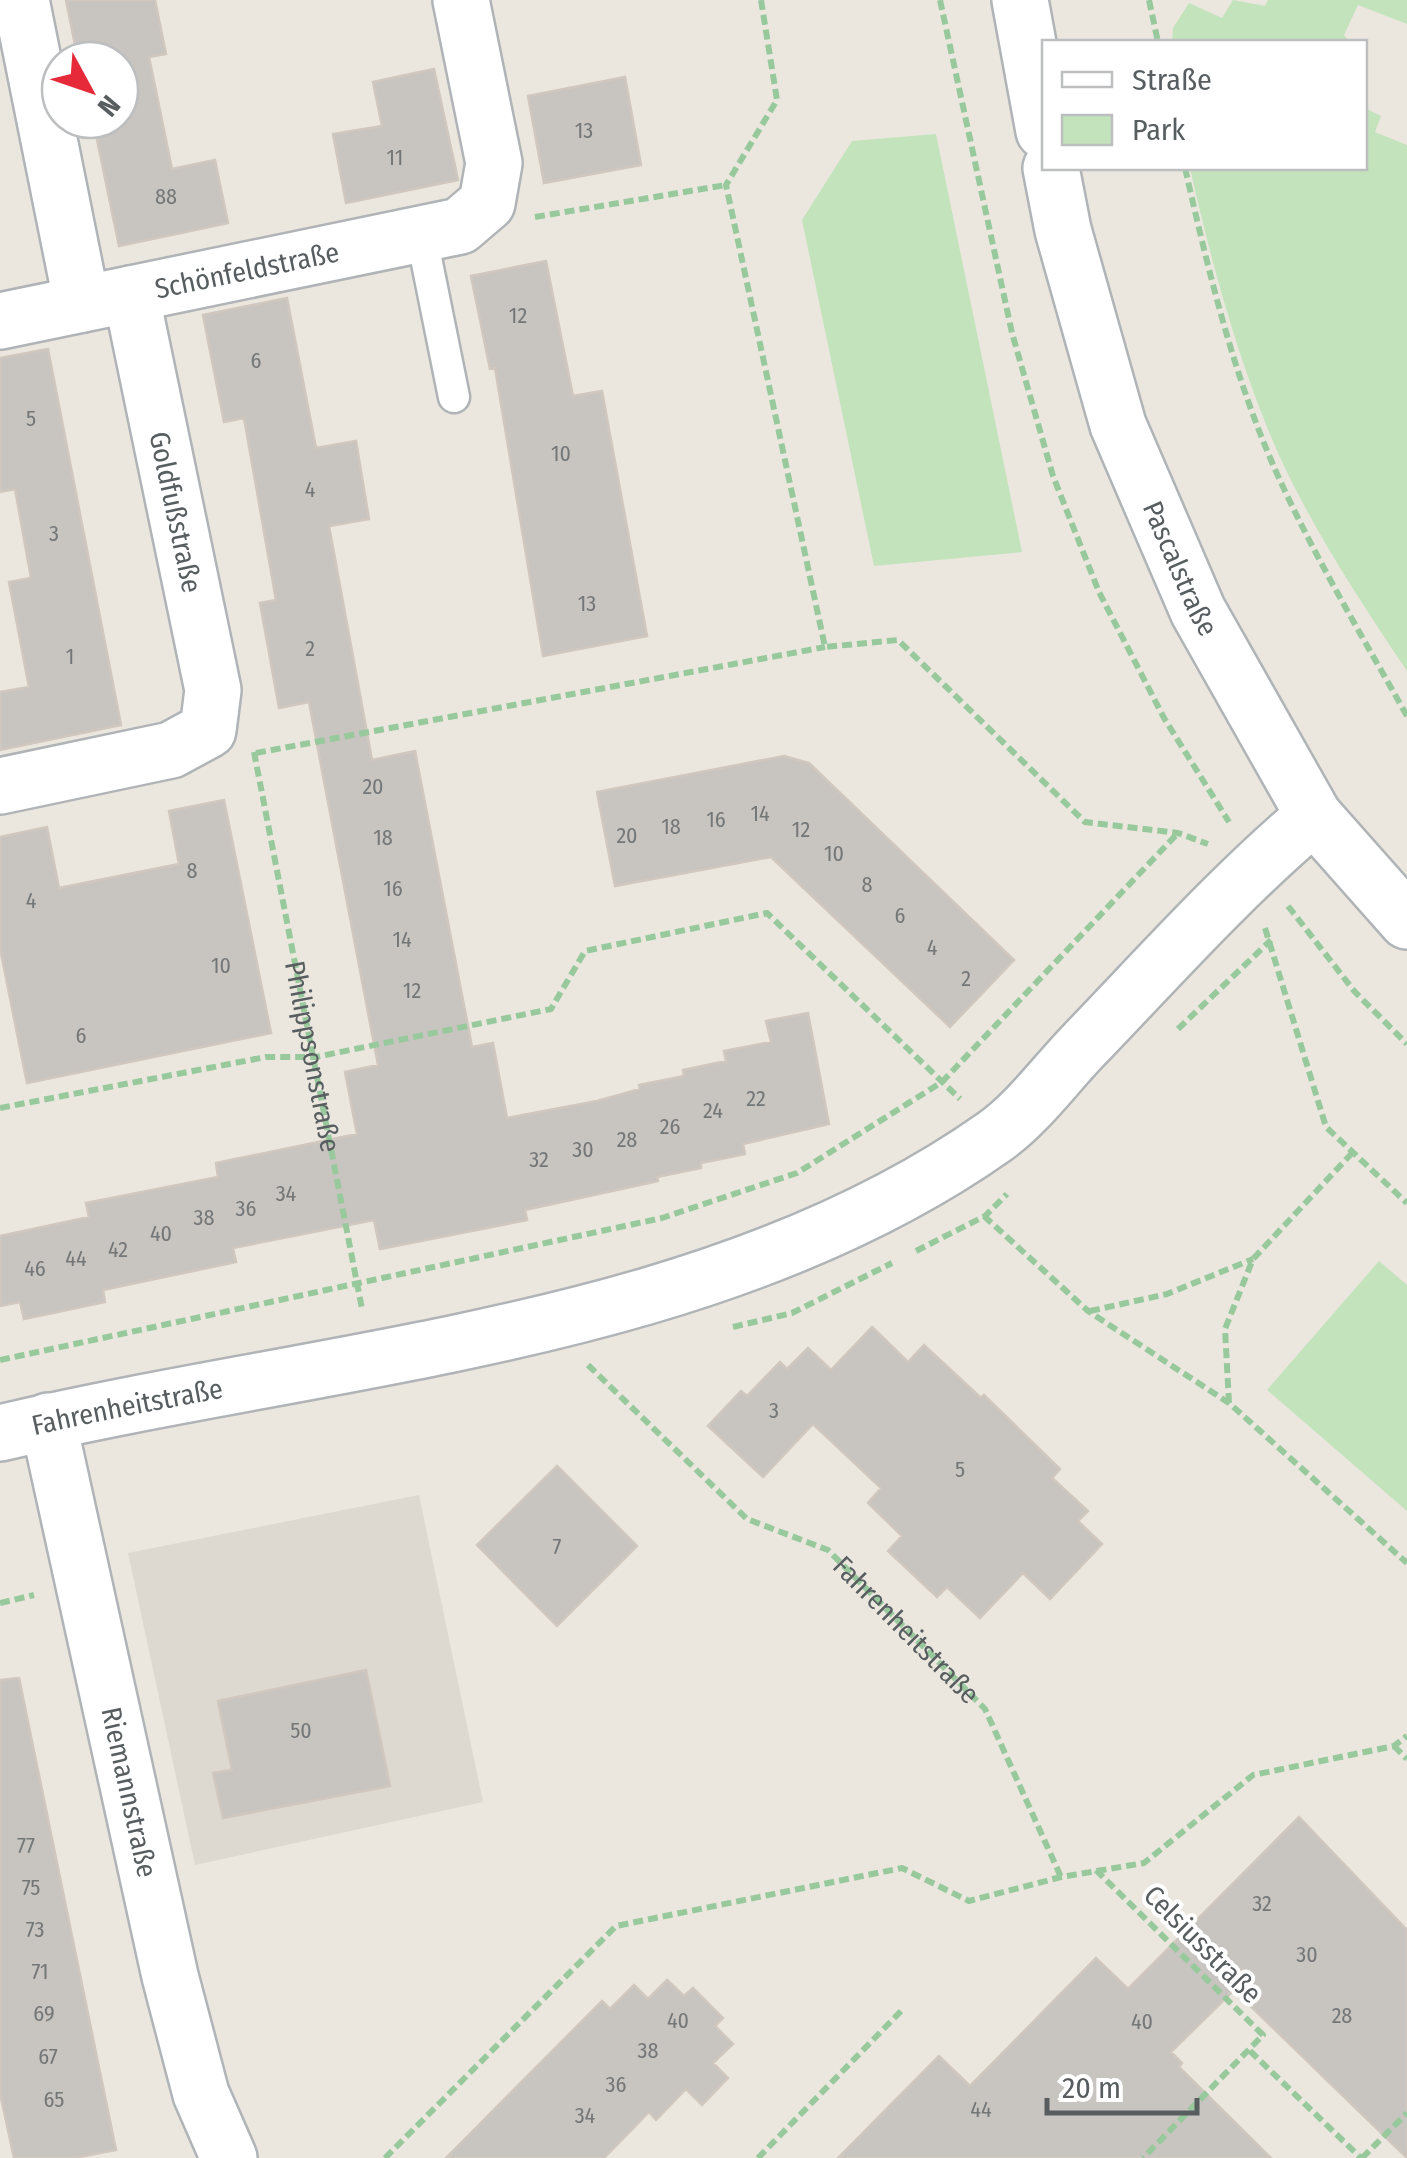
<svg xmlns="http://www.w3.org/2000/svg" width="1407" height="2158" viewBox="0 0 1407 2158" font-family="'Fira Sans Condensed',sans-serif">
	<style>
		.education { fill: #ddd8d0 }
		.green { fill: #c2e3bb }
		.building { fill: #c8c4bf; stroke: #d0c7be; stroke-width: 2.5 }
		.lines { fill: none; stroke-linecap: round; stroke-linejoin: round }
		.service-casing { stroke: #b0b4b7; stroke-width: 35 }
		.minor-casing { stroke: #b0b4b7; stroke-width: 60 }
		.tertiary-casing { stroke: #b0b4b7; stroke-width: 60 }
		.path { stroke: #98c99d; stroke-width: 6; stroke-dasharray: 10 5; stroke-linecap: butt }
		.service { stroke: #fff; stroke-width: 30 }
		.minor { stroke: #fff; stroke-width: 55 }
		.tertiary { stroke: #fff; stroke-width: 55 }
		.labels { text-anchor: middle; stroke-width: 8; stroke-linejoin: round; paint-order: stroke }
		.number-label { font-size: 22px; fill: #747778 }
		.street-label { font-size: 28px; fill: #585d60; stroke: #fff }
	</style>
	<rect width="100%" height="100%" fill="#ebe7df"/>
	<!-- education -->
	<path class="education" d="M419 1495 483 1802 195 1865 128 1553Z"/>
	<!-- green -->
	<path class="green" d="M1233 0 1265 6 1268 0H1407V24L1358 5 1344 35 1350 42H1172L1173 28 1189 3 1222 18Z
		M1365 108 1381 116 1375 132 1407 145V671C1356 595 1304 516 1269 432 1234 346 1210 257 1190 168H1364Z
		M936 134 1022 552 874 566 802 220 852 141Z
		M1379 1261 1407 1285V1511L1267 1390Z"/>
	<!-- building -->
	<path class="building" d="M66 0H155L166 54 149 57 172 169 215 160 228 223 119 246 93 120H120V60H78Z
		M434 69 458 180 346 203 333 134 382 126 373 82Z
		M625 77 641 165 544 183 528 96Z
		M546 261 573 396 602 391 647 636 543 656 495 368 490 369 471 276Z
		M287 298 316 448 356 441 369 519 329 526 372 760 415 751 472 1047 493 1043 507 1118 597 1101 640 1089 639 1085 684 1076 683 1070 726 1061 724 1051 771 1042 766 1021 808 1013 829 1124 743 1144 745 1154 701 1163V1168L657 1177 658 1181 525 1210 527 1220 380 1249 374 1220 233 1248 236 1262 103 1290 105 1302 24 1319 20 1302 0 1306V1236L89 1217 86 1203 218 1177 216 1163 357 1134 345 1072 378 1065 309 702 279 708 260 603 276 600 244 418 224 422 203 315Z
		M48 349 121 725 0 750V692L29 687 9 582 31 578 15 489 0 492V358Z
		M784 756 809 763 1014 960 950 1027 771 857 615 886 597 792Z
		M224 800 271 1033 27 1083 0 948V837L47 827 59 888 179 864 169 811Z
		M872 1327 908 1362 924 1345 981 1398 984 1395 1060 1469 1052 1478 1088 1511 1078 1521 1102 1544 1050 1599 1023 1573 980 1618 947 1587 937 1597 888 1551 902 1536 868 1503 881 1488 813 1424 763 1477 708 1426 741 1391 747 1396 780 1362 787 1369 808 1348 831 1370Z
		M557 1466 637 1546 557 1626 477 1545Z
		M366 1670 390 1786 223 1818 213 1773 232 1770 218 1701Z
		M19 1678 116 2150 74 2158H14L0 2093V1680Z
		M1299 1817 1407 1930V2158L1234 1990 1171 2052 1182 2063 1179 2067 1271 2158H838L939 2056 970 2086 1096 1958 1128 1989Z
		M667 1980 684 1996 693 1988 723 2018 715 2026 733 2044 713 2063 728 2078 702 2105 686 2089 656 2120 649 2112 604 2158H446L602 2001 610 2009 634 1985 648 1999Z"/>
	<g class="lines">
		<defs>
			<path id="service" d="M421 233 454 397"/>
			<g id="minor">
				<path d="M21 0 82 304"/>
				<path id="s3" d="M0 321 460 226 487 203 494 163 461 0"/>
				<path d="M0 786 171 750 208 730 213 690 131 294"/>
				<path id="s4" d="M48 1421 170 1976 201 2094 229 2158"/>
				<path id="s5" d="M0 1433C328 1355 712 1336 994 1137 1027 1114 1055 1075 1084 1045 1159 967 1231 886 1314 816"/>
			</g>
			<g id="tertiary">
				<path d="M1020 0 1044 131"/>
				<path id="s6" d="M1051 168 1063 230 1118 425 1198 611 1314 816 1407 921"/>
			</g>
		</defs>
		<!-- service casing -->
		<use href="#service" class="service-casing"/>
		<!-- minor casing -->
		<use href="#minor" class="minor-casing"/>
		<!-- tertiary casing -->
		<use href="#tertiary" class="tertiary-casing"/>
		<!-- path -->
		<g class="path">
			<path d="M761 0 777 100 726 185 825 647 898 640 1085 822 1178 833 1208 844"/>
			<path d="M940 0 1012 333 1053 476 1099 592 1164 718 1229 822"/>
			<path d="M1149 0 1158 42"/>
			<path d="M1185 168C1208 269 1232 371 1274 467 1312 553 1361 634 1407 716"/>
			<path d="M535 217 726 185"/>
			<path id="s1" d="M254 752 362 1309"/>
			<path d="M256 753 825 647"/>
			<path d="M1288 906 1355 992 1407 1044"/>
			<path d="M1265 928 1326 1127 1407 1203"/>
			<path d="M1178 1029 1271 940"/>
			<path d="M0 1108 266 1057H316L551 1009 585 951 767 913 960 1099"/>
			<path d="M984 1216 1088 1311 1229 1403 1407 1563"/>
			<path d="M916 1251 985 1216 1007 1194"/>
			<path d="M1090 1311 1167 1294 1253 1259"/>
			<path d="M733 1327 792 1313 892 1263"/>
			<path d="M0 1360 662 1218 797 1173 942 1082 1177 834"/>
			<path id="s2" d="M588 1365 747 1519 828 1550 985 1709 1061 1877"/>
			<path d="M1229 1403 1225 1329 1253 1259 1353 1152"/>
			<path d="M0 1603 34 1595"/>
			<path d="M1394 1746 1407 1759"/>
			<path d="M1096 1870 1263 2035 1143 2158"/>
			<path d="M1250 2051 1361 2158"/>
			<path d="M385 2158 616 1926 902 1868 969 1901 1061 1877 1144 1863 1253 1775 1394 1746 1407 1736"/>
			<path d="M758 2158 901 2011"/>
			<path d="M1362 2158 1407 2113"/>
		</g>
		<!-- service -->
		<use href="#service" class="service"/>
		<!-- minor -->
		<use href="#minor" class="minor"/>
		<!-- tertiary -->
		<use href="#tertiary" class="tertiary"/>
	</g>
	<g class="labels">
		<!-- number labels -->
		<g class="number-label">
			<text x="584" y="138">13</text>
			<text x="395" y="165">11</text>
			<text x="166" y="204">88</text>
			<text x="518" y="323">12</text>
			<text x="256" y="368">6</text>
			<text x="31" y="426">5</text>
			<text x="561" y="461">10</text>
			<text x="310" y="497">4</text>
			<text x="54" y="541">3</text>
			<text x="587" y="611">13</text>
			<text x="310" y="656">2</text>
			<text x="70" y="664">1</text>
			<text x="373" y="794">20</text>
			<text x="760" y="821">14</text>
			<text x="716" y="827">16</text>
			<text x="671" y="834">18</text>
			<text x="801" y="837">12</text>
			<text x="627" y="843">20</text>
			<text x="383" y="845">18</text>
			<text x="834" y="861">10</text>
			<text x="192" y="878">8</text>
			<text x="867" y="892">8</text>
			<text x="393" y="896">16</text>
			<text x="31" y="908">4</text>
			<text x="900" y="923">6</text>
			<text x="402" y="947">14</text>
			<text x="932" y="955">4</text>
			<text x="221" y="973">10</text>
			<text x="966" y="986">2</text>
			<text x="412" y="998">12</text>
			<text x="81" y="1043">6</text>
			<text x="756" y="1106">22</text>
			<text x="713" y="1118">24</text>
			<text x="670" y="1134">26</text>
			<text x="627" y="1147">28</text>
			<text x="583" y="1157">30</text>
			<text x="539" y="1167">32</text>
			<text x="286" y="1201">34</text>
			<text x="246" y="1216">36</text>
			<text x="204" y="1225">38</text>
			<text x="161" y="1241">40</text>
			<text x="118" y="1257">42</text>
			<text x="76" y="1266">44</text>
			<text x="35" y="1276">46</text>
			<text x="774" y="1418">3</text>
			<text x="960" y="1477">5</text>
			<text x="557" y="1554">7</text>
			<text x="301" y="1738">50</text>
			<text x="26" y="1853">77</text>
			<text x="31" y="1895">75</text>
			<text x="1262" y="1911">32</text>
			<text x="35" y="1937">73</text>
			<text x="1307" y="1962">30</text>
			<text x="40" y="1979">71</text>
			<text x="44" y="2021">69</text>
			<text x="1342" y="2023">28</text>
			<text x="678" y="2028">40</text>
			<text x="1142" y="2029">40</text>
			<text x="648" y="2058">38</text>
			<text x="48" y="2064">67</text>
			<text x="616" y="2092">36</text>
			<text x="54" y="2107">65</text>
			<text x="981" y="2117">44</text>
			<text x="585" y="2123">34</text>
		</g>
		<!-- street labels -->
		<g class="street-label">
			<text dy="10" stroke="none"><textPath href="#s3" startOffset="252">Schönfeldstraße</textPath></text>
			<text transform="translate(176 512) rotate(78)" y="10">Goldfußstraße</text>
			<text dy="10" stroke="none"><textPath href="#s6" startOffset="422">Pascalstraße</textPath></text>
			<text dy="10" stroke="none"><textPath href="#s1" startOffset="310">Philippsonstraße</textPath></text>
			<text dy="10" stroke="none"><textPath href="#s5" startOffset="130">Fahrenheitstraße</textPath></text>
			<text dy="10" stroke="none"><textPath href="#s2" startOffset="420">Fahrenheitstraße</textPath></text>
			<text dy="10" stroke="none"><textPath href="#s4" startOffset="380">Riemannstraße</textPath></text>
			<text transform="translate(1203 1944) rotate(45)" y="10">Celsiusstraße</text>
		</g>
	</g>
	<!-- legend -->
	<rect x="1042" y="40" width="325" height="130" fill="#ffffff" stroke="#bcbebf" stroke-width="2.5"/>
	<rect x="1062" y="72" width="50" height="15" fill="#ffffff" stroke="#bcbebf" stroke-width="2.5"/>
	<text x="1132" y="90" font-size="30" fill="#585d60">Straße</text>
	<rect x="1062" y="115" width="50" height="30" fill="#c2e3bb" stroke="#bcbebf" stroke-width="2.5"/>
	<text x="1132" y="140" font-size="30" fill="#585d60">Park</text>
	<!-- north arrow -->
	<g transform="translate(90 90) rotate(130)"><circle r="48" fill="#ffffff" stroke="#bcbebf" stroke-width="2.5"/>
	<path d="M0-8L18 38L0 25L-18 38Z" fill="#e62a3a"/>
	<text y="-15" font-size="28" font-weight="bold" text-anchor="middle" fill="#585d60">N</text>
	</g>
	<!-- scale -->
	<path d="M1047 2098v15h150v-15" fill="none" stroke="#585d60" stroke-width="5"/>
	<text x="1062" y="2098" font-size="30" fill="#585d60" stroke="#ffffff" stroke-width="8" paint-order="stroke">20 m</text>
</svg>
